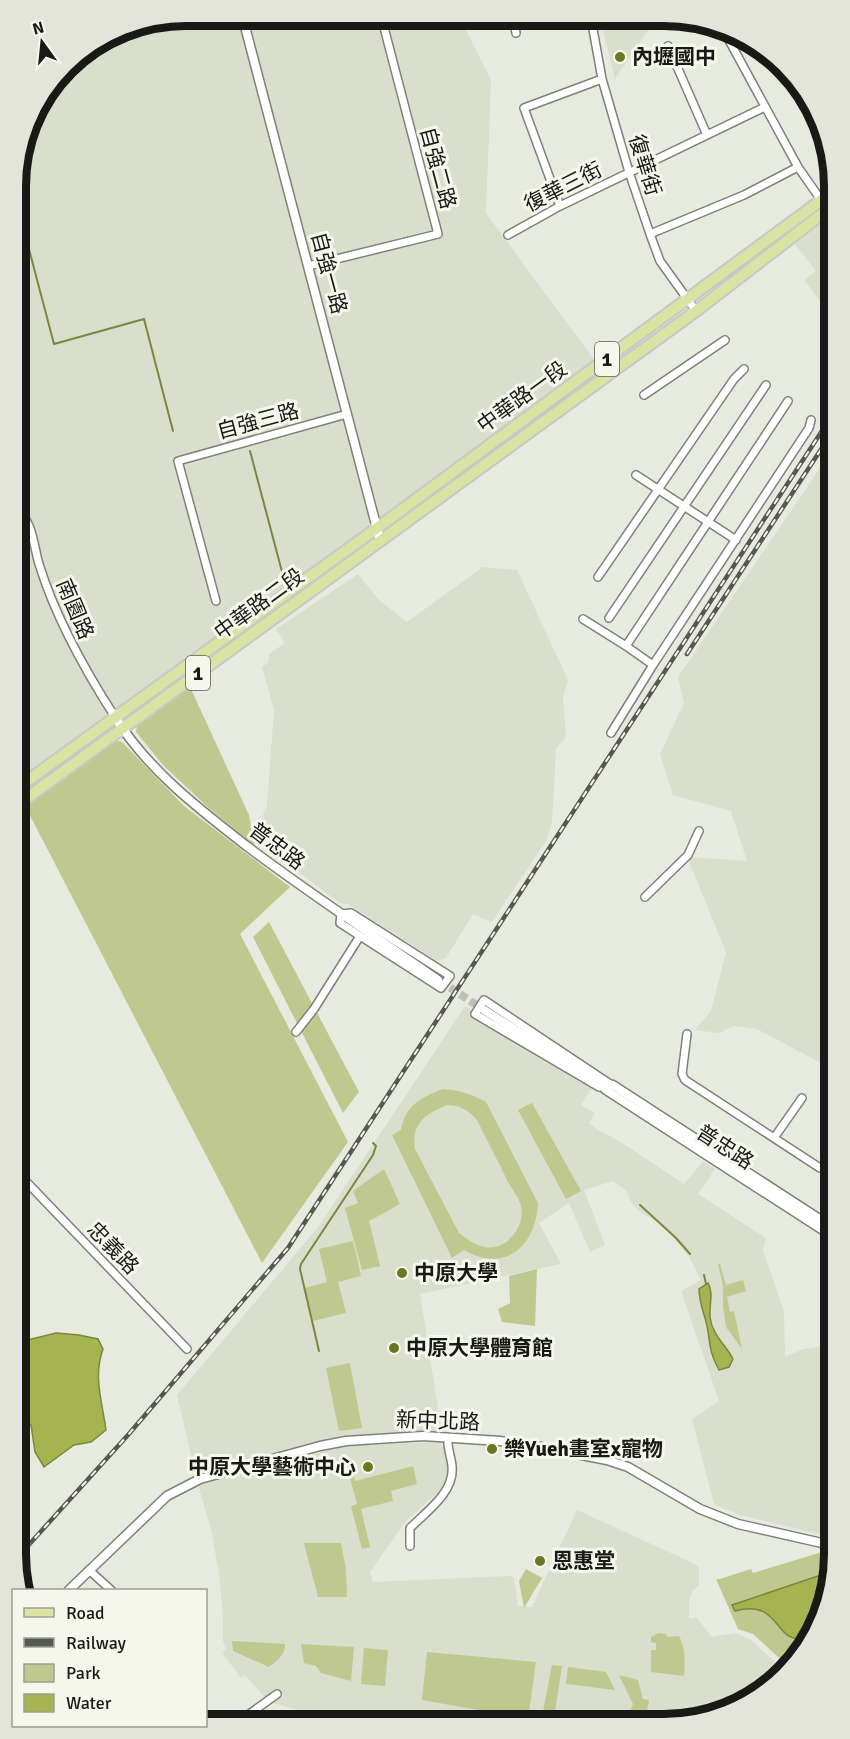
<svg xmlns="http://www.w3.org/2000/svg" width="850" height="1739" viewBox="0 0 850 1739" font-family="Signika,'Noto Sans TC',sans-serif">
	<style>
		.built { fill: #dadecc }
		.green { fill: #bfc98f; fill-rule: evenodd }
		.water { fill: #a5b451; stroke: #7b863f; stroke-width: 1.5 }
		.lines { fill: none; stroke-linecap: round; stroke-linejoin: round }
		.stream { stroke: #7b863f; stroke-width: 2 }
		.tertiary-tunnel { stroke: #bec0b7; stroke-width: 8; stroke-dasharray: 8 4; stroke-linecap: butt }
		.minor-casing { stroke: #7f8178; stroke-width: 10 }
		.tertiary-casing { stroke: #7f8178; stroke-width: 11 }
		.primary-casing { stroke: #c8c8c7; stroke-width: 14 }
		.minor { stroke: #fff; stroke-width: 7 }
		.tertiary { stroke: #fff; stroke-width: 8 }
		.primary { stroke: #dae3a4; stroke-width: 10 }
		.rail-casing { stroke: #565852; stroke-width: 4.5 }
		.rail { stroke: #f5f7ec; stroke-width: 2; stroke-dasharray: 7; stroke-linecap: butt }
		.poi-dot { fill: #6c7722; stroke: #f5f7ec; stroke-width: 2 }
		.labels { text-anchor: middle; stroke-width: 6; stroke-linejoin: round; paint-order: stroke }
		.shield { fill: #f5f7ec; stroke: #5b5c56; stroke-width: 1.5 }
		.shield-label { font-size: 20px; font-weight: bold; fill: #191a16 }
		.poi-label { font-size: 21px; font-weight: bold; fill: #191a16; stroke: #f5f7ec; text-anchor: start }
		.street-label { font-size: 21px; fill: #191a16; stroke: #f5f7ec }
		.rim { fill: none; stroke: #191a16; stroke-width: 8 }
	</style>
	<rect width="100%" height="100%" fill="#e7eadf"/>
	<!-- built -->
	<path class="built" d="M185 15 459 17 491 80 486 213 595 361 16 781V163L33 110 73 57 120 28Z
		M600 18H659L645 35 615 79Z
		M829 217 835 223V296L823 305 804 280 816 271 795 244Z
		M835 446V1076L819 1062 757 1029 733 1026 719 1033 695 1030 711 1011 726 952 687 857 747 861 731 811 673 795 660 754 684 703 678 677Z
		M483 567 517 570 568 680 563 697 566 737 556 749 552 823 546 841 492 922 473 914 446 958 437 961 348 904 340 903 272 853 268 829 266 828 263 815 267 806 274 710 262 667 268 663 269 654 285 643 276 629 358 574 379 600 407 622Z
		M465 1006 592 1088 581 1105 595 1113 589 1123 598 1130 619 1141 684 1184 703 1161 715 1169 698 1194 766 1238 763 1251 784 1311 785 1357 803 1349 835 1345V1538L740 1515 714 1504 692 1419 719 1401 681 1291 701 1280 689 1257 662 1225 639 1211 631 1202 626 1190 613 1181 584 1190 605 1245 590 1252 569 1203 539 1223 561 1264 420 1294 442 1433 348 1437 196 1476 177 1395 319 1226Z
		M439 1442 444 1448 448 1464 446 1481 439 1491 406 1521 370 1572 373 1582 509 1576 514 1577 518 1606 532 1607 577 1510 695 1564 699 1568V1585L692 1591 689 1602V1619L696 1617 712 1637 735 1633 751 1640 783 1669 719 1715 665 1724 345 1723 269 1702 245 1675 241 1678 222 1653 226 1649 223 1641V1615L219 1574 211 1529 198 1485 344 1446Z"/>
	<!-- green -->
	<path class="green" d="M190 687 249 815 255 846 210 809 163 765 136 732 137 726Z
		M115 740 122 742 184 806 290 887 240 934 348 1142 262 1263 24 804Z
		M269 922 359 1092 343 1113 253 937Z
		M443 1089C459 1090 472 1094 486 1102L538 1203C536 1246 505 1274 464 1250L452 1258 392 1135 401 1130C405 1106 421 1097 443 1089ZM448 1105C461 1106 468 1110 477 1120 487 1140 498 1161 508 1182 512 1189 519 1198 521 1206 525 1221 514 1239 501 1245 485 1252 472 1243 459 1233L415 1149C411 1123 426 1113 448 1105Z
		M532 1103 581 1191 566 1199 518 1110Z
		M384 1169 400 1204 369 1221 380 1266 362 1270 345 1208 358 1203 353 1191Z
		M353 1241 361 1276 338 1282 346 1313 313 1321 305 1288 327 1282 319 1249Z
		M718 1264H720L726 1285 743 1280 746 1291 727 1297 730 1312 734 1311 742 1349 726 1327 723 1307V1286Z
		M537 1269 535 1326 502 1322 498 1309 510 1303 509 1276Z
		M350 1363 362 1428 339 1431 326 1368Z
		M350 1462 355 1481 413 1466 417 1484 391 1491 393 1501 361 1509 370 1547 362 1549 351 1506 357 1504 346 1463Z
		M304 1543H341L346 1570 347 1597H318Z
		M822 1552 830 1555 832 1572 800 1658 788 1666 753 1634 738 1629 716 1579H720L751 1569 753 1573Z
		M526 1569 542 1578 524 1608 519 1581Z
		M659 1633 666 1634 667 1637 679 1636C686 1649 685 1662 684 1676L651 1672V1650H656V1643L651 1642V1637Z
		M232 1641 285 1644C286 1654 277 1661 269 1667L233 1651Z
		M301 1644 354 1647 351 1681 321 1673 316 1666 304 1663Z
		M364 1648 388 1650 385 1686 361 1684Z
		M427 1652 536 1662 528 1719 422 1700Z
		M552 1665 562 1666 553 1724 541 1722Z
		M568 1667 606 1672 615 1690 566 1684Z
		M619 1675 638 1680 643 1699 649 1700 647 1711 630 1722 625 1723 633 1704Z"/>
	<!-- water -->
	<path class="water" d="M708 1283C714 1293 709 1305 710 1317 712 1335 726 1345 733 1359L729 1367 719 1370C707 1349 711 1338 705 1318 702 1308 699 1300 699 1289Z
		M56 1333 79 1335 98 1339 103 1349C93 1376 102 1401 106 1430L91 1442 74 1445 44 1467 35 1452 31 1425 15 1413V1343Z
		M818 1576C826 1593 813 1621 807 1638 772 1646 783 1598 735 1611L732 1605Z"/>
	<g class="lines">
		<!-- stream -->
		<path class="stream" d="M16 200 54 344 144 319 173 431
			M250 451 285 583
			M640 1205 676 1238 690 1254
			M704 1275 706 1284
			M319 1351 300 1269 301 1264 373 1155 376 1146 373 1143"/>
		<!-- tertiary-tunnel -->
		<path class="tertiary-tunnel" d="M440 981 484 1010"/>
		<defs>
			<path id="minor" d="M513 17 516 33
				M591 18 602 79 629 172 650 234 660 261 696 311
				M724 31 798 167 828 210
				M668 46 707 135
				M560 206 524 108 602 79
				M650 234 744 195 798 167
				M508 235 560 206 765 107
				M308 266 438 234 381 16
				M644 395 725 340
				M636 475 736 540
				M16 511C33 518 34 549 39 564 56 619 84 669 115 717
				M598 577 734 379 744 369
				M216 601 178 461 347 414
				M609 618 766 385
				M583 619 626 646 653 665
				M626 646 788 401
				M611 733 653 665 809 428 811 420
				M645 897 688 855 699 831
				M351 913 450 976 441 988 340 923 341 914Z
				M296 1032 314 1009 360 936
				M687 1034 682 1074 685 1080 820 1168
				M599 1087 475 1014 484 1000 610 1084
				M774 1138 802 1098
				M15 1170 187 1349
				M410 1546V1528C426 1512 455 1492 452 1466 451 1456 447 1448 448 1438
				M89 1570 111 1590
				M237 1723 277 1694"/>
			<path id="tertiary" d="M242 15 380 540
				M115 717C148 770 199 809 248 847 309 893 374 936 438 980
				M484 1010 599 1083 606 1090 835 1238
				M599 1083 613 1085 835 1229
				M69 1590 167 1496 200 1479 320 1446 346 1441 423 1436 500 1441 541 1447 607 1460 628 1467 700 1509 738 1524 835 1546"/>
			<path id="primary" d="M16 789 377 528 835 190
				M16 806 696 311 835 204"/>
		</defs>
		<!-- minor casing -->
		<use href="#minor" class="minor-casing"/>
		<!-- tertiary casing -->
		<use href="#tertiary" class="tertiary-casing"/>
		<!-- primary casing -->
		<use href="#primary" class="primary-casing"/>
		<!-- minor -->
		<use href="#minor" class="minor"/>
		<!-- tertiary -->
		<use href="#tertiary" class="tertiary"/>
		<!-- primary -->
		<use href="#primary" class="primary"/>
		<defs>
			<path id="rail" d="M687 654 835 428
				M16 1559 128 1435 288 1248 835 411"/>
		</defs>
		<!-- rail casing -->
		<use href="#rail" class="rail-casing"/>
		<!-- rail -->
		<use href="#rail" class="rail"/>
	</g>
	<!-- markers -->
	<g class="poi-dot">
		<circle cx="620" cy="57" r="6"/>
		<circle cx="402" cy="1273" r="6"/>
		<circle cx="394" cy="1348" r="6"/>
		<circle cx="492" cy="1449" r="6"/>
		<circle cx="368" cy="1467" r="6"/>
		<circle cx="540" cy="1561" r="6"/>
	</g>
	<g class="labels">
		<!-- shield labels -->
		<g class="shield">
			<rect x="595" y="342" width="24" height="34" rx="4.5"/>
			<rect x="186" y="656" width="24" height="34" rx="4.5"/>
		</g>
		<g class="shield-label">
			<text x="607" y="366">1</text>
			<text x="198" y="680">1</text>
		</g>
		<!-- poi labels -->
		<g class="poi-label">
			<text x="632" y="64">內壢國中</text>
			<text x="414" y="1280">中原大學</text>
			<text x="406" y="1355">中原大學體育館</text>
			<text x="504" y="1456">樂Yueh畫室x寵物</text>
			<text x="356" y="1474" text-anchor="end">中原大學藝術中心</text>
			<text x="552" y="1568">恩惠堂</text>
		</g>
		<!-- street labels -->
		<g class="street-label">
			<text transform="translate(645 165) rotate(73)" y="7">復華街</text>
			<text transform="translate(438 168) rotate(75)" y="7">自強二路</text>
			<text transform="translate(563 187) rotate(-27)" y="7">復華三街</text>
			<text transform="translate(329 273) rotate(75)" y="7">自強一路</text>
			<text transform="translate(522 397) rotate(-36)" y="7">中華路一段</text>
			<text transform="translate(258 421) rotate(-15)" y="7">自強三路</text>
			<text transform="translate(259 604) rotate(-36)" y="7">中華路二段</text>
			<text transform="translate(75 609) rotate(67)" y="7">南園路</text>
			<text transform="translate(277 846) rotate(37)" y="7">普忠路</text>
			<text transform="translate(725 1147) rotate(33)" y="7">普忠路</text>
			<text transform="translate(113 1248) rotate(46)" y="7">忠義路</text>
			<text transform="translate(438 1421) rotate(2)" y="7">新中北路</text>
		</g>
	</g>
	<!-- crop -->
	<path d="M0 0H850V1739H0ZM186 26H664A160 160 0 0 1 824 186V1554A160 160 0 0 1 664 1714H186A160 160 0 0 1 26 1554V186A160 160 0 0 1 186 26Z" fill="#e3e5db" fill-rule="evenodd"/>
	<path class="rim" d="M186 26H664A160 160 0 0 1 824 186V1554A160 160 0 0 1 664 1714H186A160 160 0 0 1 26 1554V186A160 160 0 0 1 186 26Z"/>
	<!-- legend -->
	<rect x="12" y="1589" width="195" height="138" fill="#f5f7ec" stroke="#9d9f96" stroke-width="1.5"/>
	<rect x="24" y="1608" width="30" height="9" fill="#dae3a4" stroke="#9d9f96" stroke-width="1.5"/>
	<text x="66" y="1619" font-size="18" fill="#191a16">Road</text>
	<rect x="24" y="1638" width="30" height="9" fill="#565852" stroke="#9d9f96" stroke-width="1.5"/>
	<text x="66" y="1649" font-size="18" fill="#191a16">Railway</text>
	<rect x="24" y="1664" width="30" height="18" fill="#bfc98f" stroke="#9d9f96" stroke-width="1.5"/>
	<text x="66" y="1679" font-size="18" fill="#191a16">Park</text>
	<rect x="24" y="1694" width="30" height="18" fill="#a5b451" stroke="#9d9f96" stroke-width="1.5"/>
	<text x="66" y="1709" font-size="18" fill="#191a16">Water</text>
	<!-- north arrow -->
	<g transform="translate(42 42) rotate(345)" stroke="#f5f7ec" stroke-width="4.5" paint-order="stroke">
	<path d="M0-4.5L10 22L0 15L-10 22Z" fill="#191a16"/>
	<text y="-9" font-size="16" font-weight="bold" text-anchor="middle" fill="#191a16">N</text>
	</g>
</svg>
